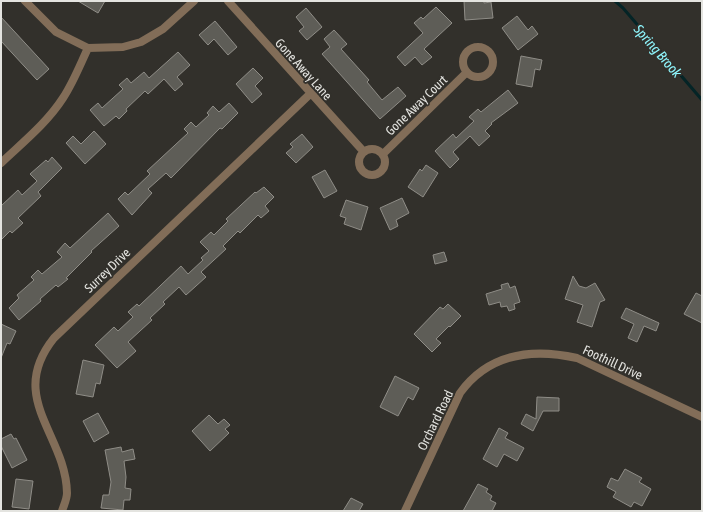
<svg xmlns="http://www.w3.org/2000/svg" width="703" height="512" viewBox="0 0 703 512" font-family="'Asap Condensed',sans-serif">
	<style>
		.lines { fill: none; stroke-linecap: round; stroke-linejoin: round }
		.stream { stroke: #042426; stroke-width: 3 }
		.building { fill: #5e5d57; stroke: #8f8d87 }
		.street { stroke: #826d58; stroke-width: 8 }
		.labels { text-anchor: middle; stroke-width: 3.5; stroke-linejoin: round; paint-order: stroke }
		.street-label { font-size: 13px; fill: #e4e4e0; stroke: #32302b }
		.water-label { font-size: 14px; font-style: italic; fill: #8ff7fe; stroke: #32302b }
	</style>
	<rect width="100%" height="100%" fill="#32302b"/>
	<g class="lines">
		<!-- stream -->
		<path class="stream" d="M615 1 623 8 702 100"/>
	</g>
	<!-- building -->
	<path class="building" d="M78 1H105L98 13Z
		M464 1H484V3L491 2 493 18 465 20Z
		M436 7 452 23 424 49 432 57 422 65 415 57 405 66 397 57 423 33 414 23 421 17 423 19Z
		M306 8 322 27 307 40 299 31 304 27 296 17Z
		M517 16 528 30 532 26 538 34 518 50 502 28Z
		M1 17 49 69 37 80 1 41Z
		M215 21 237 47 228 55 214 39 208 45 199 35Z
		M334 30 347 44 341 49 369 80 367 82 382 100 398 87 406 96 380 119 322 54 330 47 324 39Z
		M178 52 190 65 177 77 183 84 175 91 164 79 148 94 145 91 126 109 127 111 119 119 116 116 104 126 90 110 98 103 102 108 123 89 119 85 127 78 131 83 144 72 149 78Z
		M521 56 542 60 540 70 535 69 532 87 516 84Z
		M253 68 263 78 255 86 262 94 252 103 236 84Z
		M508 90 518 103 491 123 492 124 485 131 490 136 479 146 470 136 453 152 459 159 450 168 435 151 453 134 456 138 474 121 469 117 478 109 481 112Z
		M229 103 238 113 222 129 220 128 171 178 166 173 148 189 152 193 132 215 118 199 125 192 128 195 150 174 147 171 188 133 184 129 191 122 196 127 209 115 207 113 213 106 219 112Z
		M94 131 106 144 85 164 66 143 73 136 81 144Z
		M302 134 313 147 296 163 286 153 293 147 290 144Z
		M52 157 62 168 38 192 41 196 18 218 23 223 12 233 10 231 1 240V206L18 190 22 195 37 181 30 174 46 160 48 162Z
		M426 165 438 173 423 197 408 187 420 169 422 171Z
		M325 170 337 191 324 198 312 177Z
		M264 187 274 197 265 206 269 211 261 218 258 215 240 233 238 231 223 246 226 249 201 272 206 277 186 295 179 287 163 302 165 304 150 318 152 320 128 342 136 351 117 368 95 345 114 327 118 331 133 317 128 312 137 304 139 306 181 266 188 274 203 260 201 258 209 251 200 242 211 232 214 235 228 221 226 219 255 192 256 193Z
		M402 198 409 213 396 220 398 226 390 230 380 208Z
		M346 200 368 207 361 230 344 224 346 218 340 216Z
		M108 213 119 226 91 251 92 252 66 278 68 279 58 287 56 285 40 299 41 301 19 320 9 308 19 298 17 295 34 280 31 277 38 270 42 274 62 257 57 252 65 243 70 248Z
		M444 252 447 261 435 264 433 255Z
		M573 276 579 286 586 288 595 283 605 300 600 302 592 327 577 322 583 305 565 299Z
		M508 283 510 288 515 286 520 302 514 304 515 309 509 311 507 306 501 307 500 302 489 305 486 294 502 289 501 285Z
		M696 293 702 296V323L684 314Z
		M448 304 461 316 450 327 449 326 436 339 441 343 432 352 414 334 440 307 443 309Z
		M626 308 659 323 656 331 644 326 637 342 628 338 634 324 621 318Z
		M1 324 16 331 10 344 7 343 1 358Z
		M83 360 104 365 100 384 96 383 93 397 76 394Z
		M395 376 419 388 413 400 408 397 398 416 380 407Z
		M537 397 559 398V411H543L533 431 521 424 526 414 536 419Z
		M98 413 109 433 94 442 83 421Z
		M209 415 218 424 224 419 230 425 225 429 229 433 210 451 192 431Z
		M499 428 508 433 505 438 524 448 517 461 504 454 497 467 483 459Z
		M11 434 14 439 16 438 27 460 12 468 1 446V439Z
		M121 447 122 452 133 449 135 459 124 461 126 477 125 488 131 489 130 500H124L123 510 101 508 103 495H109L111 482 105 450Z
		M625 469 642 478 639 482 651 489 642 506 634 502 631 507 613 497 616 492 607 487 611 478 618 481Z
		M16 479 33 481 29 509 12 507Z
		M478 484 488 489 486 492 492 496 490 500 496 503 492 511H463Z
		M351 498 363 504 359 511H343Z"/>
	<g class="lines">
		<!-- street -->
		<path class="street" d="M25 1 56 32 88 48 123 47 141 42 163 29 194 1
			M228 1 364 152
			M463 62a15 15 0 1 1 30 0a15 15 0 1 1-30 0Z
			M359 162a13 13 0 1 1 26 0a13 13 0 1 1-26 0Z
			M383 154 467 72
			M1 163C22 143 47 123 63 98 73 83 80 65 88 48
			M62 511C64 505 67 499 67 493 66 434 6 398 54 338L310 94
			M405 511 460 393C489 353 532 348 577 358L702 417"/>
	</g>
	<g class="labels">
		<!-- street labels -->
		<g class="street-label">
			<text transform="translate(304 69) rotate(48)" y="5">Gone Away Lane</text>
			<text transform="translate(416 105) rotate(-44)" y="5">Gone Away Court</text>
			<text transform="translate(107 270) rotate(-44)" y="5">Surrey Drive</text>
			<text transform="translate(613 362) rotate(25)" y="5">Foothill Drive</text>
			<text transform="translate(435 420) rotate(-64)" y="5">Orchard Road</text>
		</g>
		<!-- water labels -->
		<g class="water-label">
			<text transform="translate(658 51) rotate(49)" y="5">Spring Brook</text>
		</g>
	</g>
	<!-- border -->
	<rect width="703" height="512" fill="none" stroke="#e4e4e0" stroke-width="4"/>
</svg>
